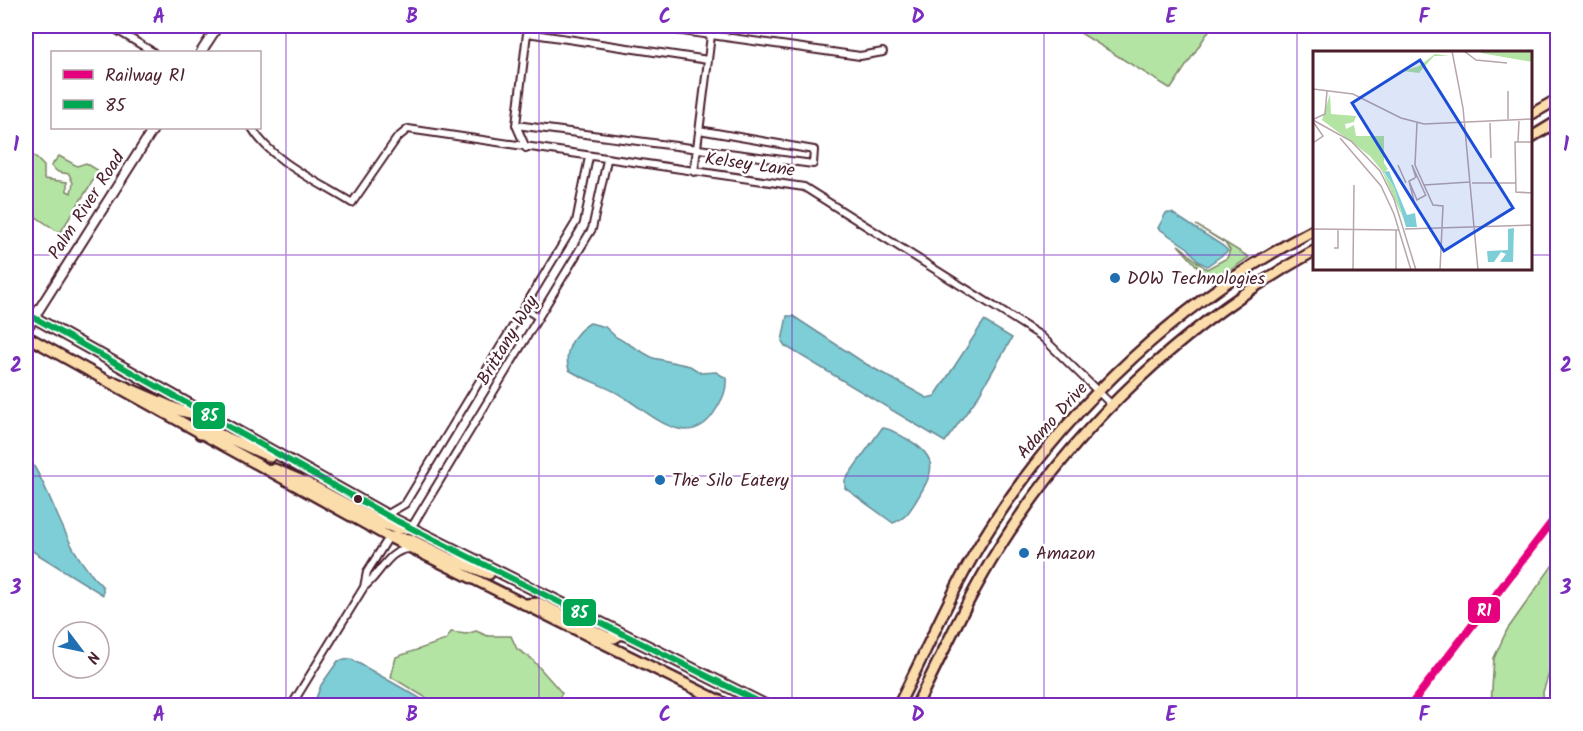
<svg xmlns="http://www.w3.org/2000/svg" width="1583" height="731" viewBox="0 0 1583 731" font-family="Kalam,sans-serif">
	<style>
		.green { fill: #b3e4a3; stroke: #7e8267; stroke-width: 1.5 }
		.water { fill: #7dced7; stroke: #698892; stroke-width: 1.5 }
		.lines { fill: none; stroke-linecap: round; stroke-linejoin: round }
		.minor-casing { stroke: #4a1f2b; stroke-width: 10 }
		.tertiary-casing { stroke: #4a1f2b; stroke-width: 12 }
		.primary-casing { stroke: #4a1f2b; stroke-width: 14 }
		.minor { stroke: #fff; stroke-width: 6 }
		.tertiary { stroke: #fff; stroke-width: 8 }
		.primary { stroke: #fbddab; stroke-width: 9 }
		.bus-1-casing { stroke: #fff; stroke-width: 10 }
		.bus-1 { stroke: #00a651; stroke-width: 6 }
		.rail-1-casing { stroke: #fff; stroke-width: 12 }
		.rail-1 { stroke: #e5007d; stroke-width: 8 }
		.grid { fill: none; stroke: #7b2cbf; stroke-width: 1.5; stroke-opacity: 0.55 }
		.poi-dot { fill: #1f6fb2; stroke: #fff; stroke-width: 2 }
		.bus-dot { fill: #4a1f2b; stroke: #fff; stroke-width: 2 }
		.labels { text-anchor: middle; stroke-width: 5; stroke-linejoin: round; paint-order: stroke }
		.street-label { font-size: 18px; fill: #4a1f2b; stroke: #fff }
		.poi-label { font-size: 18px; fill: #4a1f2b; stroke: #fff; text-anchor: start }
		.inset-road { fill: none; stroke: #b7a5aa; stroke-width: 1.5 }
		.view { fill: #1d4ed8; fill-opacity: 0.15; stroke: #1d4ed8; stroke-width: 3 }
		.inset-edge { fill: none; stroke: #4a1f2b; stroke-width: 3 }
		.line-badge { stroke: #fff; stroke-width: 2 }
		.badge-label { font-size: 16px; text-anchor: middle; font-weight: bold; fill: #fff }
		.neatline { fill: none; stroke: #7b2cbf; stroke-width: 2 }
		.grid-label { font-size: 20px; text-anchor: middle; font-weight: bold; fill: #7b2cbf }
	</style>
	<rect width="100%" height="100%" fill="#fff"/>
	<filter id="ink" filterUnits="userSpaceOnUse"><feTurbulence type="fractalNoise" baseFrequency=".0167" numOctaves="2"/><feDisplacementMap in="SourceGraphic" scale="12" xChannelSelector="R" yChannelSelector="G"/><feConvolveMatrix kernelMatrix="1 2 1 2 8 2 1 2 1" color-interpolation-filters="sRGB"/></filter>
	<g filter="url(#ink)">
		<!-- green -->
		<path class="green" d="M1069 26H1212L1171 89Z
			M26 148 44 166V179L67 182V191L71 193 73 183 69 174 58 172 51 166 59 156 77 166 86 163 99 171 60 233 33 215 26 221Z
			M1196 225 1249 257 1212 283 1178 245C1189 252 1195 263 1207 269L1227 258 1230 250 1225 243Z
			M1557 559V649L1543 692 1544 705H1491L1494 658 1507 630Z
			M476 631 488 636H511L517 649 531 658 562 693 555 705H438L391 677 396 657 446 640 451 632 466 634Z"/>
		<!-- water -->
		<path class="water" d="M1166 213H1172L1223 246 1228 251 1207 266 1199 262 1188 248 1158 228Z
			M787 316H793L866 364 927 398 935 396 984 321 1012 338 977 398 945 442 785 346 782 341Z
			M590 323 605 327 616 337 653 358 690 366 701 373 716 372 726 378C727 390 723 398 717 408 690 457 648 411 619 394 603 385 585 380 569 370 563 352 574 332 590 323Z
			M882 428C891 428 899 435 907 439 941 458 933 473 916 501 909 512 906 518 893 523L845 488V480Z
			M26 454C57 498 61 547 103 587V595L26 547Z
			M351 659 432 705H318L315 701 321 685 338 661Z"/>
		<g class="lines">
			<defs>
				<path id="minor" d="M110 26 153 52
					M647 26 711 35 708 60
					M711 35 860 56 883 52
					M516 125 813 164 814 150 699 130
					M252 128C272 162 319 182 352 203L397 138 408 129 804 187 1041 336 1112 405
					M526 148 516 125 527 33 708 60 694 172
					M524 308 538 317
					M386 515 405 504 576 222 589 157
					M411 528 592 229 607 160
					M364 587C380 575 388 549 410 549
					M291 706 364 587 367 572 389 537"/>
				<path id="tertiary" d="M201 52 218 26
					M26 330 154 128"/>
				<path id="primary" d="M1530 115 1558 99
					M1530 138 1558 121
					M26 313 397 521 767 706
					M26 336 389 537 730 706
					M114 382 181 411 208 417
					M200 434 217 433 270 457
					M274 469 307 483 384 524 397 529 408 528
					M391 537 410 539 451 559 489 574
					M527 604 539 603 607 637 614 638 621 634
					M898 706C929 646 954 584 990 528 1069 404 1184 297 1314 230
					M916 706C943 653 967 599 999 548 1077 424 1186 322 1314 251"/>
			</defs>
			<!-- minor casing -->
			<use href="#minor" class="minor-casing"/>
			<!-- tertiary casing -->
			<use href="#tertiary" class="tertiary-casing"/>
			<!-- primary casing -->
			<use href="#primary" class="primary-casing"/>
			<!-- minor -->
			<use href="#minor" class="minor"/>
			<!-- tertiary -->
			<use href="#tertiary" class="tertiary"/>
			<!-- primary -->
			<use href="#primary" class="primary"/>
			<defs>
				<path id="bus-1" d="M26 313 397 521 767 706"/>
			</defs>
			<!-- bus-1 casing -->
			<use href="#bus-1" class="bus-1-casing"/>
			<!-- bus-1 -->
			<use href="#bus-1" class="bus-1"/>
			<defs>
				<path id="rail-1" d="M1410 706 1558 514"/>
			</defs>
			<!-- rail-1 casing -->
			<use href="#rail-1" class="rail-1-casing"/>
			<!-- rail-1 -->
			<use href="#rail-1" class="rail-1"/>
		</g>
	</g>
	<!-- grid -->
	<path class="grid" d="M286 26V706M539 26V706M792 26V706M1044 26V706M1297 26V706M26 255H1314M1530 255H1558M26 476H1558"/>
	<!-- markers -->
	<g class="poi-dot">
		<circle cx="1115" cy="278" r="6"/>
		<circle cx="660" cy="480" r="6"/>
		<circle cx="1024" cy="553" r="6"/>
	</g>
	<circle class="bus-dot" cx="358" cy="499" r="5"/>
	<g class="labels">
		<!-- street labels -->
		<g class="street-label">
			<text transform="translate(750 164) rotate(8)" y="6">Kelsey Lane</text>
			<text transform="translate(86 205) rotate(-57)" y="6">Palm River Road</text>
			<text transform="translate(507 340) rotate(-59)" y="6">Brittany Way</text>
			<text transform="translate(1052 420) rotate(-48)" y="6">Adamo Drive</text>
		</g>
		<!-- poi labels -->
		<g class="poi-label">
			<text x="1127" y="284">DOW Technologies</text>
			<text x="672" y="486">The Silo Eatery</text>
			<text x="1036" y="559">Amazon</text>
		</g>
	</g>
	<!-- overview -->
	<g transform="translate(1313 51)">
		<rect width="219" height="219" fill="#fff"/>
		<path d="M219 0V11L168 2V0ZM122 3 136 5H121L106 22 90 20 106 15ZM17 43 18 63 43 65 41 71 32 73 33 78 41 74 43 85H71V112L75 118 71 122 81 136 90 167 69 120 57 105 9 69Z" fill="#b3e4a3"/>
		<path d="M76 120 94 164 102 162 104 176H93L81 136 71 121ZM201 177 200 211H187L193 203 188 201 181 211H175L174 200 195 199V178Z" fill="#7dced7"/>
		<path class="inset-road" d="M68 0H88M139 0 150 57 165 219M151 0 163 9 194 12M0 38 40 43 88 67 111 73 219 68M195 40V68M1 68 12 63 14 40M0 69 38 90 67 120 81 148 103 219M104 72 102 114 120 154 130 155 127 219M177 72 178 107M27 87 68 135 81 163 98 219M205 91 206 70M0 92 10 85 1 72M85 114 93 132M102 127 96 130 104 149 113 144M103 127 99 114 113 145M96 130 101 150M159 132H203M111 134 157 131M219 142 203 141 202 91H219M0 178 86 179M92 178 219 174M21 197H25V179M40 219 41 134M83 219V179"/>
		<path class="view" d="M107 9 200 157 131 200 39 52Z"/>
		<rect width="219" height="219" class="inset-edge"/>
	</g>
	<g class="line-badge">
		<rect x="192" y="401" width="34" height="29" rx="6" fill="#00a651"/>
		<rect x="1467" y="596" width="34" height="28" rx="6" fill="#e5007d"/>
		<rect x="562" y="598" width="35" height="29" rx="6" fill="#00a651"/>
	</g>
	<g class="badge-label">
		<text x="209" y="421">85</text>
		<text x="1484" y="616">R1</text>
		<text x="579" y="618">85</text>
	</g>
	<!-- margin -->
	<rect width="1583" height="731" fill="none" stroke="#fff" stroke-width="66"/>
	<!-- legend -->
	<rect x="51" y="51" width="210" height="78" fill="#ffffff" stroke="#b7a5aa" stroke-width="1.5"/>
	<rect x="63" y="70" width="30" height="9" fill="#e5007d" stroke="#b7a5aa" stroke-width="1.5"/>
	<text x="105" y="81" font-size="18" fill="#4a1f2b">Railway R1</text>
	<rect x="63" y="100" width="30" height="9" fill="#00a651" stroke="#b7a5aa" stroke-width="1.5"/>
	<text x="105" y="111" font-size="18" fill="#4a1f2b">85</text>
	<!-- north arrow -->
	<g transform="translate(81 650) rotate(122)"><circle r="28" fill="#ffffff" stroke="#b7a5aa" stroke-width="1.5"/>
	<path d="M0-4.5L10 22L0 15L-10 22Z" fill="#1f6fb2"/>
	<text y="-9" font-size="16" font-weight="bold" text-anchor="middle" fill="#4a1f2b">N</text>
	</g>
	<rect x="33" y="33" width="1517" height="665" class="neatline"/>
	<g class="grid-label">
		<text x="159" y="23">A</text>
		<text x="412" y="23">B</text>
		<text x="665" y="23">C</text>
		<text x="918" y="23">D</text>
		<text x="1171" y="23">E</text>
		<text x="1424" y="23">F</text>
		<text x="16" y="151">1</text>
		<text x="1566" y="151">1</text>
		<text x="16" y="372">2</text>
		<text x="1566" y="372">2</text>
		<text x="16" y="594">3</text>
		<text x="1566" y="594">3</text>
		<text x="159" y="721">A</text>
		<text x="412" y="721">B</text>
		<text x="665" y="721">C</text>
		<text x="918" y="721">D</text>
		<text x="1171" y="721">E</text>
		<text x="1424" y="721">F</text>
	</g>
</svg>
